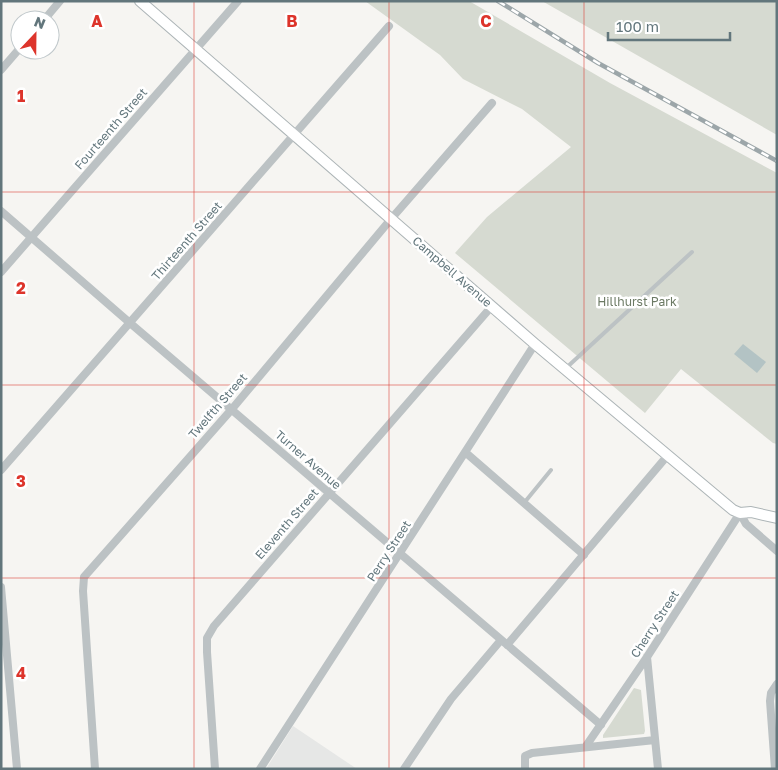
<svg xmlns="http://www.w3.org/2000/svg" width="778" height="770" viewBox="0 0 778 770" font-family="'Golos Text',sans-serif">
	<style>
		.built { fill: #e6e7e6 }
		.green { fill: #d6dad1 }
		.water { fill: #b3c3c4 }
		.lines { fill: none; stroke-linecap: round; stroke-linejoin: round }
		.secondary-casing { stroke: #adb5b7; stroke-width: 12 }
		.lane { stroke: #bcc2c4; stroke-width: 4 }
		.street { stroke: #bcc2c4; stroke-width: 8 }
		.secondary { stroke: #fff; stroke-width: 10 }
		.rail-casing { stroke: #9ca6a9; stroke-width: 4.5 }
		.rail { stroke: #fff; stroke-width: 2.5; stroke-dasharray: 8; stroke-linecap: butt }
		.grid { fill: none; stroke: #dd342b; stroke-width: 1; stroke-opacity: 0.55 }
		.labels { text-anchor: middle; stroke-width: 5; stroke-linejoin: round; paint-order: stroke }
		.street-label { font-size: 12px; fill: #62767c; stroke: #fff }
		.park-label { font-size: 12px; fill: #6c7a64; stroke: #fff }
		.grid-label { font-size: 16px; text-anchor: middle; font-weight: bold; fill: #dd342b; stroke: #fff; stroke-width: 5; stroke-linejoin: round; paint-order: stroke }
	</style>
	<rect width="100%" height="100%" fill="#f6f5f2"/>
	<!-- built -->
	<path class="built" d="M293 726 357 769H266Z"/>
	<!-- green -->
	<path class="green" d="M365 1H469L610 83 777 173V444L773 443 681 369 645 413 455 253 487 217 571 147 522 109 463 79 440 55Z
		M542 1H777V135Z
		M634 688 641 690 645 731 644 734 603 738V735Z"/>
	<!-- water -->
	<path class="water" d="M743 344 766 362 757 373 734 354Z"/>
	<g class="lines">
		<defs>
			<path id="secondary" d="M140 1 535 344 733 510 740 513 751 512 777 518"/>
		</defs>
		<!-- secondary casing -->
		<use href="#secondary" class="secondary-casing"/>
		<!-- lane -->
		<path class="lane" d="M565 369 692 252
			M524 503 551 470"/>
		<!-- street -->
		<path class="street" d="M44 20 60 1
			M1 70 20 48
			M1 211 130 323 601 725
			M1 272 238 1
			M465 452 584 555
			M1 470 389 26
			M1 587 17 769
			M507 645 668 455
			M647 657 658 769
			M586 746 647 657 740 513 746 524 777 551
			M95 769 83 591 84 577 232 409 391 219 492 103
			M215 769 207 652V638L214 626 492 306
			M260 769 535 344
			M404 769 451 699 501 640
			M525 769V756L532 753 655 740
			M775 769 770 701 771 693 777 684"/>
		<!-- secondary -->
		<use href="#secondary" class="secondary"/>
		<defs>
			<path id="rail" d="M498 1 598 63 777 161"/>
		</defs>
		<!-- rail casing -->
		<use href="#rail" class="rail-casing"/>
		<!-- rail -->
		<use href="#rail" class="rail"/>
	</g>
	<!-- grid -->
	<path class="grid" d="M194 1V769M389 1V769M584 1V769M1 192H777M1 385H777M1 578H777"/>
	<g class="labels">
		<!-- street labels -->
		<g class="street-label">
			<text transform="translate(111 129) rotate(-49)" y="4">Fourteenth Street</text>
			<text transform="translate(187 241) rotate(-49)" y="4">Thirteenth Street</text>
			<text transform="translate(452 272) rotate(41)" y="4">Campbell Avenue</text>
			<text transform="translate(218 406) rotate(-49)" y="4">Twelfth Street</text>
			<text transform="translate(308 460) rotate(41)" y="4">Turner Avenue</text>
			<text transform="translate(287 524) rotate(-49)" y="4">Eleventh Street</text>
			<text transform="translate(389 551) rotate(-57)" y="4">Perry Street</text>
			<text transform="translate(655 624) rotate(-57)" y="4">Cherry Street</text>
		</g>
		<!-- park labels -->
		<g class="park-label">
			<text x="637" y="306">Hillhurst Park</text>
		</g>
	</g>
	<g class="grid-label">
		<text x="97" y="27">A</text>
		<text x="292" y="27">B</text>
		<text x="486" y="27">C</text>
		<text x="21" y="102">1</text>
		<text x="21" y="294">2</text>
		<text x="21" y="487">3</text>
		<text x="21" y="679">4</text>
	</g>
	<!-- border -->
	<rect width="778" height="770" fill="none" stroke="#62767c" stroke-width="5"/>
	<!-- north arrow -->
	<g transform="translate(35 35) rotate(22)"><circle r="24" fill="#ffffff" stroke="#c0c8cb"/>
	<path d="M0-4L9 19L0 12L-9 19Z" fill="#dd342b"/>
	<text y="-8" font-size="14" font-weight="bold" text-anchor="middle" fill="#62767c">N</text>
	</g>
	<!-- scale -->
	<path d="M608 32v8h122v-8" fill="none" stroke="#62767c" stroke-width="2.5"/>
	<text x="616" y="32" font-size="15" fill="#62767c" stroke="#ffffff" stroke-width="4" paint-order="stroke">100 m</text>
</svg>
